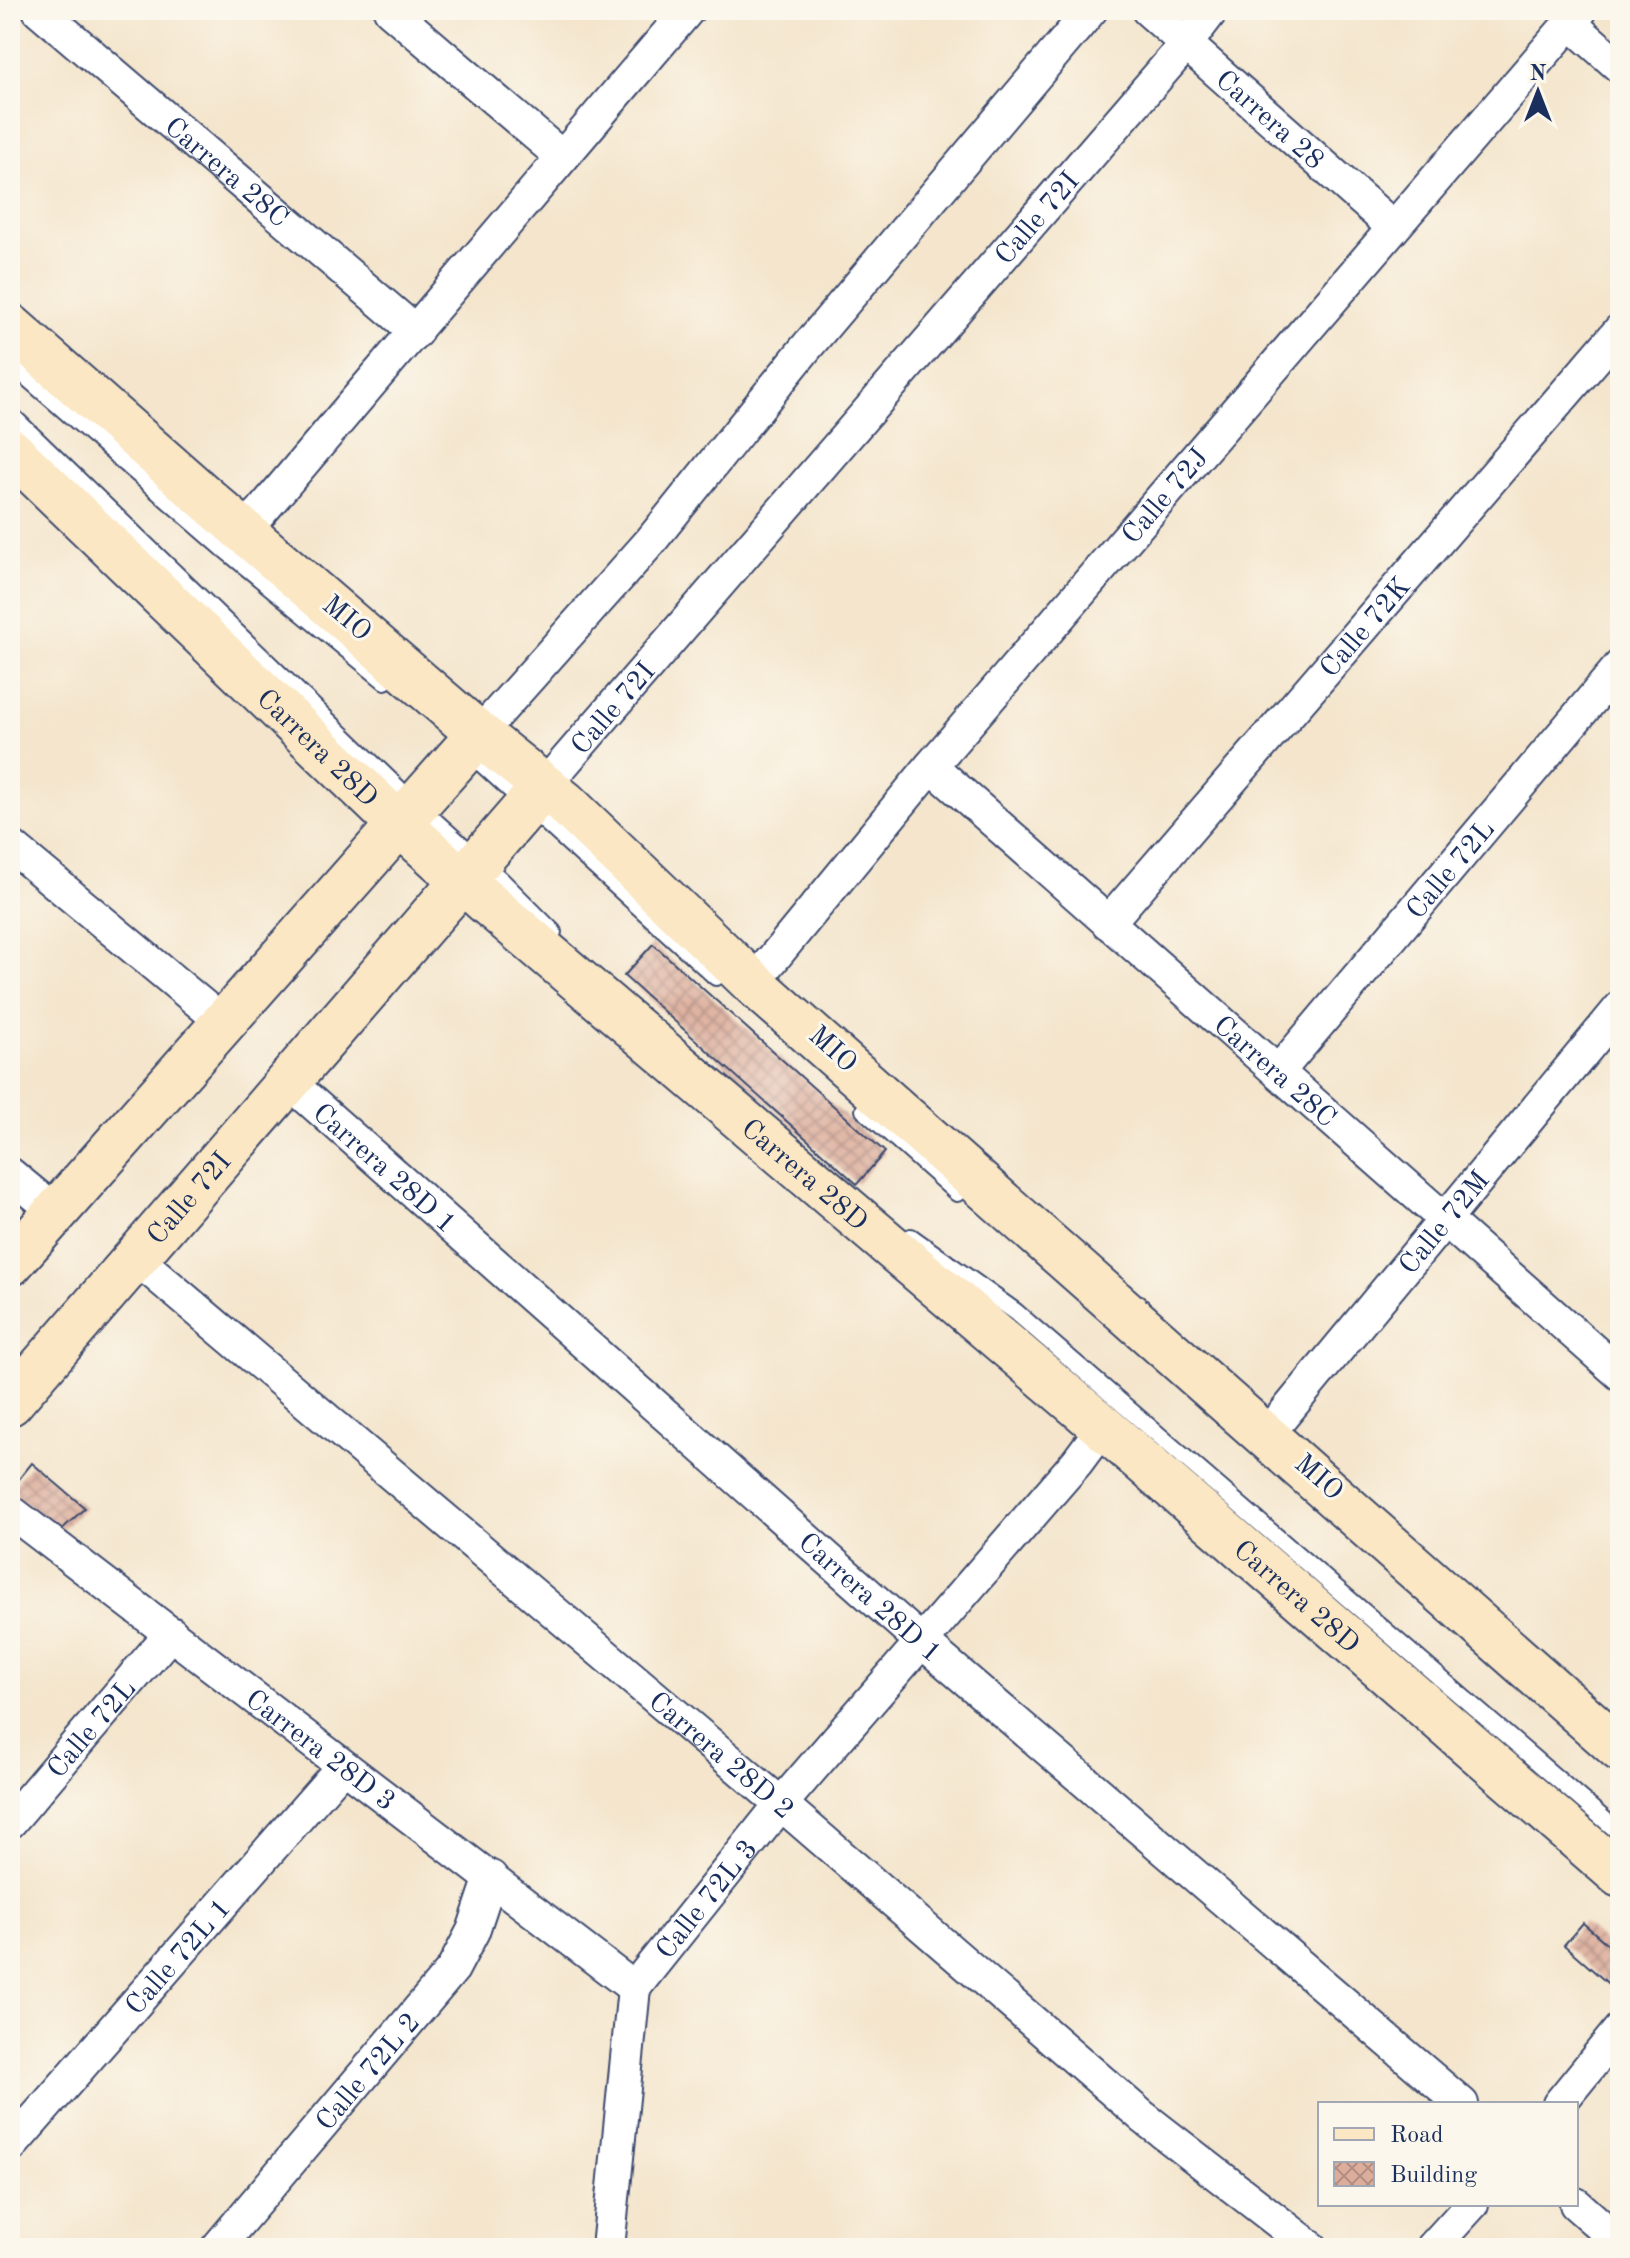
<svg xmlns="http://www.w3.org/2000/svg" width="1630" height="2258" viewBox="0 0 1630 2258" font-family="'Old Standard TT',serif">
	<style>
		.building { fill: url(#building-cross-hatch) }
		.lines { fill: none; stroke-linecap: round; stroke-linejoin: round }
		.lane-casing { stroke: #3c4a6e; stroke-width: 20 }
		.street-casing { stroke: #3c4a6e; stroke-width: 36 }
		.secondary-casing { stroke: #3c4a6e; stroke-width: 48 }
		.lane { stroke: #fff; stroke-width: 16 }
		.street { stroke: #fff; stroke-width: 32 }
		.secondary { stroke: #fbe7c3; stroke-width: 44 }
		.labels { text-anchor: middle; stroke-width: 6; stroke-linejoin: round; paint-order: stroke }
		.street-label { font-size: 28px; fill: #1b2f5e; stroke: #fbf7ec }
	</style>
	<defs>
		<pattern id="building-cross-hatch" width="8" height="8" patternUnits="userSpaceOnUse" patternTransform="scale(2)"><rect width="8" height="8" fill="#ddad9b"/><path d="M0 0l8 8M0 8l8-8" fill="none" stroke="#b28d82"/></pattern>
	</defs>
	<rect width="100%" height="100%" fill="#fbf7ec"/>
	<filter id="ink" filterUnits="userSpaceOnUse"><feTurbulence type="fractalNoise" baseFrequency=".0125" numOctaves="2"/><feDisplacementMap in="SourceGraphic" scale="16" xChannelSelector="R" yChannelSelector="G"/><feConvolveMatrix kernelMatrix="1 2 1 2 8 2 1 2 1" color-interpolation-filters="sRGB"/></filter>
	<filter id="wash" filterUnits="userSpaceOnUse"><feTurbulence type="fractalNoise" baseFrequency=".006" numOctaves="4" result="noise"/><feDisplacementMap in="SourceGraphic" scale="32" xChannelSelector="R" yChannelSelector="G"/><feGaussianBlur stdDeviation="1.8" result="paint"/><feColorMatrix in="noise" values="0 0 0 0 0 0 0 0 0 0 0 0 0 0 0 0 0 1.4 0 .05"/><feComposite in="paint" operator="in"/></filter>
	<g filter="url(#wash)">
		<rect width="100%" height="100%" fill="#f4e5cc"/>
		<g id="blocks">
			<!-- building -->
			<path class="building" d="M653 944 885 1152 857 1184 624 976Z
				M32 1463 85 1508 59 1532 10 1493V1490Z
				M1583 1923 1620 1955V1978L1612 1987 1564 1945Z"/>
		</g>
	</g>
	<g filter="url(#ink)">
		<use href="#blocks" fill-opacity="0" stroke="#3c4a6e" stroke-width="2"/>
		<g class="lines">
			<defs>
				<path id="lane" d="M10 363 223 548 385 681
					M10 414 401 791 501 880 553 932
					M470 753 716 977
					M864 1110 957 1193
					M911 1237 1016 1312 1620 1833"/>
				<g id="street">
					<path id="s1" d="M39 10 416 332"/>
					<path d="M390 10 562 157"/>
					<path id="s2" d="M1148 10 1393 227"/>
					<path d="M1570 23 1620 67"/>
					<path d="M242 530 261 512C404 346 545 177 688 10"/>
					<path d="M479 734 650 542 805 349 1091 10"/>
					<path id="s3" d="M931 766 1620 1374"/>
					<path id="s4" d="M544 786 1186 44 1212 10"/>
					<path d="M10 845 224 1023"/>
					<path id="s5" d="M1108 923 1620 330"/>
					<path id="s6" d="M753 983 931 766 1581 10"/>
					<path id="s7" d="M1278 1072 1620 666"/>
					<path id="s8" d="M288 1081 921 1641 1462 2104"/>
					<path d="M10 1174 56 1212"/>
					<path id="s9" d="M136 1258 781 1804 1143 2117 1312 2248"/>
					<path id="s10" d="M1266 1436 1620 1008"/>
					<path id="s11" d="M10 1511 634 1988"/>
					<path id="s12" d="M10 1822 171 1633"/>
					<path d="M1559 2104 1620 2029"/>
					<path id="s13" d="M10 2147 343 1766"/>
					<path d="M1576 2204 1620 2243"/>
					<path id="s14" d="M217 2248 453 1969 473 1931 491 1877"/>
					<path id="s15" d="M608 2248 634 1988 781 1804 1077 1462 1103 1427"/>
					<path d="M1432 2248 1472 2204"/>
				</g>
				<g id="secondary">
					<path d="M10 326 242 530 479 734 565 803 753 983 1620 1749"/>
					<path id="s16" d="M10 450 384 810 484 900 1103 1427 1620 1875"/>
					<path d="M10 1264 479 734"/>
					<path id="s17" d="M10 1403 544 786"/>
				</g>
			</defs>
			<!-- lane casing -->
			<use href="#lane" class="lane-casing"/>
			<!-- street casing -->
			<use href="#street" class="street-casing"/>
			<!-- secondary casing -->
			<use href="#secondary" class="secondary-casing"/>
			<!-- lane -->
			<use href="#lane" class="lane"/>
			<!-- street -->
			<use href="#street" class="street"/>
			<!-- secondary -->
			<use href="#secondary" class="secondary"/>
		</g>
	</g>
	<g class="labels">
		<!-- street labels -->
		<g class="street-label">
			<text dy="10" stroke="none"><textPath href="#s2" startOffset="164">Carrera 28</textPath></text>
			<text dy="10" stroke="none"><textPath href="#s1" startOffset="248">Carrera 28C</textPath></text>
			<text dy="10" stroke="none"><textPath href="#s4" startOffset="752">Calle 72I</textPath></text>
			<text dy="10" stroke="none"><textPath href="#s6" startOffset="638">Calle 72J</textPath></text>
			<text transform="translate(348 617) rotate(40)" y="10">MIO</text>
			<text dy="10" stroke="none"><textPath href="#s5" startOffset="392">Calle 72K</textPath></text>
			<text dy="10" stroke="none"><textPath href="#s4" startOffset="104">Calle 72I</textPath></text>
			<text dy="10" stroke="none"><textPath href="#s16" startOffset="428">Carrera 28D</textPath></text>
			<text dy="10" stroke="none"><textPath href="#s7" startOffset="266">Calle 72L</textPath></text>
			<text transform="translate(834 1048) rotate(42)" y="10">MIO</text>
			<text dy="10" stroke="none"><textPath href="#s3" startOffset="460">Carrera 28C</textPath></text>
			<text dy="10" stroke="none"><textPath href="#s8" startOffset="130">Carrera 28D 1</textPath></text>
			<text dy="10" stroke="none"><textPath href="#s16" startOffset="1076">Carrera 28D</textPath></text>
			<text dy="10" stroke="none"><textPath href="#s17" startOffset="272">Calle 72I</textPath></text>
			<text dy="10" stroke="none"><textPath href="#s10" startOffset="278">Calle 72M</textPath></text>
			<text transform="translate(1320 1476) rotate(41)" y="10">MIO</text>
			<text dy="10" stroke="none"><textPath href="#s16" startOffset="1724">Carrera 28D</textPath></text>
			<text dy="10" stroke="none"><textPath href="#s8" startOffset="778">Carrera 28D 1</textPath></text>
			<text dy="10" stroke="none"><textPath href="#s12" startOffset="124">Calle 72L</textPath></text>
			<text dy="10" stroke="none"><textPath href="#s11" startOffset="392">Carrera 28D 3</textPath></text>
			<text dy="10" stroke="none"><textPath href="#s9" startOffset="768">Carrera 28D 2</textPath></text>
			<text dy="10" stroke="none"><textPath href="#s15" startOffset="376">Calle 72L 3</textPath></text>
			<text dy="10" stroke="none"><textPath href="#s13" startOffset="254">Calle 72L 1</textPath></text>
			<text dy="10" stroke="none"><textPath href="#s14" startOffset="232">Calle 72L 2</textPath></text>
		</g>
	</g>
	<!-- margin -->
	<rect width="1630" height="2258" fill="none" stroke="#fbf7ec" stroke-width="40"/>
	<!-- legend -->
	<rect x="1318" y="2102" width="260" height="104" fill="#fbf7ec" stroke="#a1a7b3" stroke-width="2"/>
	<rect x="1334" y="2128" width="40" height="12" fill="#fbe7c3" stroke="#a1a7b3" stroke-width="2"/>
	<text x="1390" y="2142" font-size="24" fill="#1b2f5e">Road</text>
	<rect x="1334" y="2162" width="40" height="24" fill="url(#building-cross-hatch)" stroke="#a1a7b3" stroke-width="2"/>
	<text x="1390" y="2182" font-size="24" fill="#1b2f5e">Building</text>
	<!-- north arrow -->
	<g transform="translate(1538 92)" stroke="#fbf7ec" stroke-width="6" paint-order="stroke">
	<path d="M0-6L14 30L0 20L-14 30Z" fill="#1b2f5e"/>
	<text y="-12" font-size="22" font-weight="bold" text-anchor="middle" fill="#1b2f5e">N</text>
	</g>
</svg>
